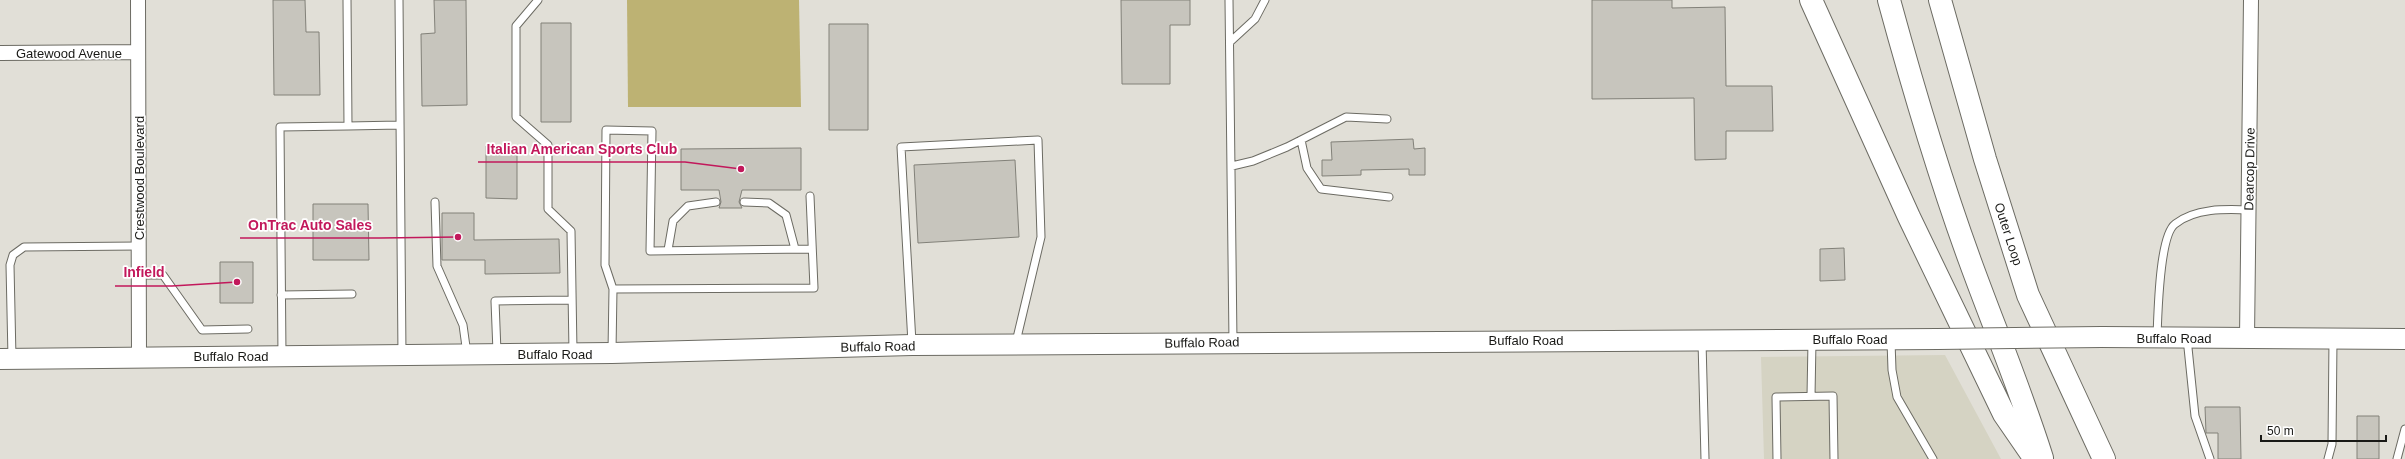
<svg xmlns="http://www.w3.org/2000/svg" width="2405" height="459" viewBox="0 0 2405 459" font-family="Helvetica,sans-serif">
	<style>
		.built { fill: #d5d3c3 }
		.green { fill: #bdb273 }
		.building { fill: #c7c5bd; stroke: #828179 }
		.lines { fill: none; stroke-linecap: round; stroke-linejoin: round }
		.lane-casing { stroke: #6c6b63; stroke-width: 9 }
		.street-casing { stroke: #6c6b63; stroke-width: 16 }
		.secondary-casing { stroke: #6c6b63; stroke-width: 22 }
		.highway-casing { stroke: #6c6b63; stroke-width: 24 }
		.lane { stroke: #fff; stroke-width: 7 }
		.street { stroke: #fff; stroke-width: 14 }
		.secondary { stroke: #fff; stroke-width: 20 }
		.highway { stroke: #fff; stroke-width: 22 }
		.secondary-bridge-casing { stroke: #6c6b63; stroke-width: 22; stroke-linecap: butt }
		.secondary-bridge { stroke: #fff; stroke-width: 20 }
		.labels { text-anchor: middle; stroke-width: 3.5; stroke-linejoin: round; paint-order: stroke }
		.street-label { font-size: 13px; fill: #191916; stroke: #fff }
		.leader { fill: none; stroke: #c2185b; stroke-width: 1.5 }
		.callout-dot { fill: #c2185b; stroke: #fff; stroke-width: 1.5 }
		.callout-label { font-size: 14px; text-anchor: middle; font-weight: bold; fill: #c2185b; stroke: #fff; stroke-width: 3.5; stroke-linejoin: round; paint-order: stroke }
	</style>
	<rect width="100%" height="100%" fill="#e1dfd7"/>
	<!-- built -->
	<path class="built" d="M1945 355 2001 459H1764L1761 357Z"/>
	<!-- green -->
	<path class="green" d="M627 0H799L801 107H628Z"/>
	<!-- building -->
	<path class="building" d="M273 0H305L306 32H319L320 95H274Z
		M434 0H466L467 105 422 106 421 34 435 33Z
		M1121 0H1190V25H1170V84H1122Z
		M1592 0H1672V8L1725 7 1726 86H1772L1773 131H1726V159L1695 160 1694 98 1592 99Z
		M541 23H571V122H541Z
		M829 24H868V130H829Z
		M1413 139 1414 149 1425 148V175H1409V169L1361 170V175L1322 176V160H1332L1331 142Z
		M486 146H517V199L486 198Z
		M801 148V190H742L739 202 742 208H719L721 202 719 190H681V149Z
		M1015 160 1019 237 918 243 914 165Z
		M313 204H368L369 260H313Z
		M442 213H474V240L559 239 560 273 485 274V260H442Z
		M1844 248 1845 280 1820 281V249Z
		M220 262H253V303H220Z
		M2205 407H2240L2241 459H2218V433H2206Z
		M2357 416H2379V459H2357Z"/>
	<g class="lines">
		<defs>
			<path id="lane" d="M399 0 402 355
				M538 0 516 26V117L548 145V209L571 231 573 351
				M1229 0 1233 342
				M1230 42 1255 19 1265 0
				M348 126 400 125
				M1301 140 1307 168 1321 189 1389 197
				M1232 166 1253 161 1287 147 1346 117 1387 119
				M435 202 437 266 463 325 467 354
				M744 202 769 203 786 215 795 249
				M668 250 673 221 688 206 716 202
				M139 275H163L202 330 248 329
				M613 289 605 265 606 130 652 131 650 251 812 249
				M281 295 352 294
				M2157 336C2158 315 2159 236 2175 224 2195 208 2225 209 2249 210
				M2187 338 2195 416 2210 459
				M1702 341 1705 459
				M1891 341 1892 370 1897 397 1933 459
				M912 343 901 147 1038 140 1041 237 1016 342
				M612 351 613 289 814 288 810 196
				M497 352 495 301 572 300
				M282 356 280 127 348 126 347 0
				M12 358 10 265 13 255 24 247 139 246
				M1811 396 1812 341
				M1777 459 1776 397 1833 396 1834 459
				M2328 459 2332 444 2333 339
				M2397 459 2405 429"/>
			<path id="street" d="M138 0 139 356
				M0 53 138 52
				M2247 338 2251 0"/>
			<path id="secondary" d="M2102 337 2405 339
				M0 359 612 353 912 345 1938 339"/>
			<path id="highway" d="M1811 0 1909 217 2004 414 2035 459
				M1889 0C1913 88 1939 176 1970 261 1994 327 2021 391 2042 458
				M1940 0 1985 159 2028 295 2104 459"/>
		</defs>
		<!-- lane casing -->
		<use href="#lane" class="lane-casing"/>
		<!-- street casing -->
		<use href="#street" class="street-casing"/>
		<!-- secondary casing -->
		<use href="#secondary" class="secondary-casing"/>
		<!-- highway casing -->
		<use href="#highway" class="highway-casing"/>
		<!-- lane -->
		<use href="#lane" class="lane"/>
		<!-- street -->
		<use href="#street" class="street"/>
		<!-- secondary -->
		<use href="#secondary" class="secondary"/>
		<!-- highway -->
		<use href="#highway" class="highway"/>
		<defs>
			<path id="secondary-bridge" d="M1938 339 2102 337"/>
		</defs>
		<!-- secondary-bridge casing -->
		<use href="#secondary-bridge" class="secondary-bridge-casing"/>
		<!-- secondary-bridge -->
		<use href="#secondary-bridge" class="secondary-bridge"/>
	</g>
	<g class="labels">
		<!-- street labels -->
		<g class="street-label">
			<text x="69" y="58">Gatewood Avenue</text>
			<text transform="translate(2249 169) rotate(-89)" y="5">Dearcop Drive</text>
			<text transform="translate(139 178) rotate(-90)" y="5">Crestwood Boulevard</text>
			<text transform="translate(2009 234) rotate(72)" y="5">Outer Loop</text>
			<text x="2174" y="343">Buffalo Road</text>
			<text x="1850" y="344">Buffalo Road</text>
			<text x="1526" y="345">Buffalo Road</text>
			<text transform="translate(1202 342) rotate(-1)" y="5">Buffalo Road</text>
			<text transform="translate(878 346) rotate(-1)" y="5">Buffalo Road</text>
			<text x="555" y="359">Buffalo Road</text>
			<text x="231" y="361">Buffalo Road</text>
		</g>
	</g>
	<!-- callouts -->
	<path class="leader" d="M741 169L685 162H478M458 237L380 238H240M237 282L172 286H115"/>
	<g class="callout-dot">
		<circle cx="741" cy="169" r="4"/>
		<circle cx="458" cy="237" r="4"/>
		<circle cx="237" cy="282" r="4"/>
	</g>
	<g class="callout-label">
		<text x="582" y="154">Italian American Sports Club</text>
		<text x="310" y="230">OnTrac Auto Sales</text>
		<text x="144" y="277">Infield</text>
	</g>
	<!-- scale -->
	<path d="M2261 435v6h125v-6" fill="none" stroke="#191916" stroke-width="2"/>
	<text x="2267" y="435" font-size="12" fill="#191916" stroke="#ffffff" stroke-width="3" paint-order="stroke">50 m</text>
</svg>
